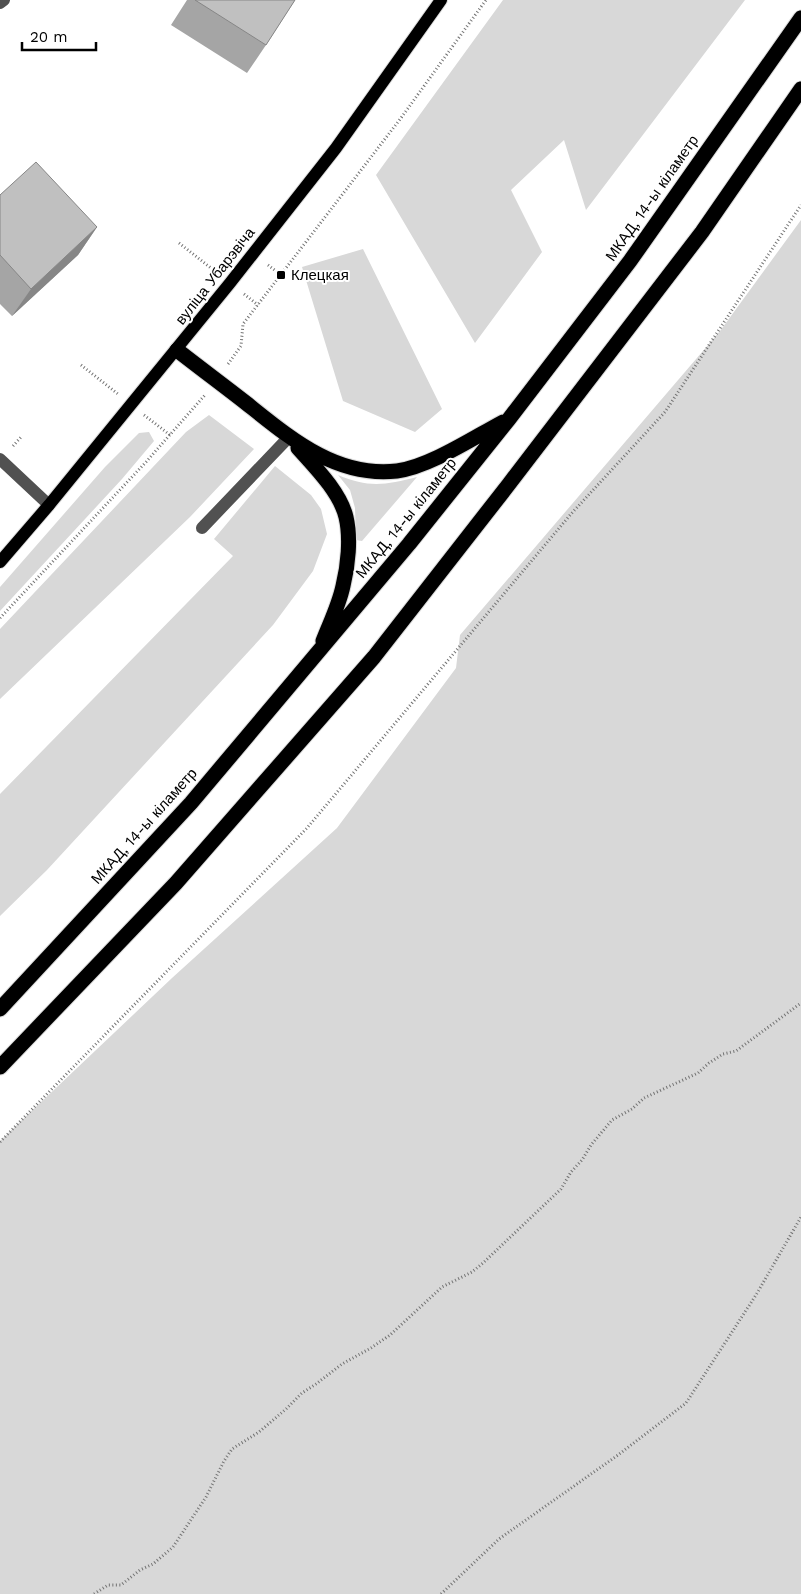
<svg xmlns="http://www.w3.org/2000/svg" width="801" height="1594" viewBox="0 0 801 1594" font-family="'Work Sans',sans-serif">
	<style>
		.green { fill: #d8d8d8 }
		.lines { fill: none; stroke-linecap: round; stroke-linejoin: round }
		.major-casing { stroke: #dbdbdb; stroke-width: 14 }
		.highway-casing { stroke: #dbdbdb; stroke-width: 17 }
		.path { stroke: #737373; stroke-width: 3; stroke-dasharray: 1 2.5; stroke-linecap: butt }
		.minor { stroke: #515151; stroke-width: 12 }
		.major { stroke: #000; stroke-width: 12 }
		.highway { stroke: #000; stroke-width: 15 }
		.wall { fill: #a5a5a5 }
		.shaded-wall { fill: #868686 }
		.building { fill: #c0c0c0; stroke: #868686 }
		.poi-dot { fill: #000; stroke: #fff; stroke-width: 2 }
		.labels { text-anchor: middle; stroke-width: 4; stroke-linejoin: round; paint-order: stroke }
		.street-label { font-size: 15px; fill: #000; stroke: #fff }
		.poi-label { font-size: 15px; fill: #000; stroke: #fff; text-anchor: start }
	</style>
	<rect width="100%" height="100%" fill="#fff"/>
	<!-- green -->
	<path class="green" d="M503 0H745L586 210 564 140 511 190 542 252 475 343 376 175Z
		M801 220V1594H0V1141L172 978 337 828 456 668 460 635 720 331Z
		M363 249 442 409 415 432 343 401 302 267Z
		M209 415 254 449 190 517 0 699V629L186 432Z
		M149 432 154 441 122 479 0 611V587L105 467 139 433Z
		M275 466 311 495 321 509 327 534 313 571 273 625 47 870 0 916V794L233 556 214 539Z
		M338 475C368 488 386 485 417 477L362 541 356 540 355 508 350 490Z"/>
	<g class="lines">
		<defs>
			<path id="major" d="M0 562 49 505 230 283 336 148 441 0"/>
			<path id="highway" d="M177 350C200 368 223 385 246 403 290 438 336 478 397 471 429 467 473 438 503 422
				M298 448C315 467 340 492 346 517 351 538 348 566 343 586 339 605 330 623 323 641
				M0 1009 191 803 409 544 509 419 630 261 801 18
				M0 1067 176 883 374 657 509 484 702 232 801 89"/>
		</defs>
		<!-- major casing -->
		<use href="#major" class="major-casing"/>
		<!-- highway casing -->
		<use href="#highway" class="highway-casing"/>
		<!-- path -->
		<path class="path" d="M179 243 216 272
			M268 265 281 275
			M244 294 258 305
			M228 364 241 346 243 324 401 118 486 0
			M81 365 118 394
			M144 415 170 435
			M13 446 21 437
			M0 618 146 462 205 395
			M0 1142 307 828 571 514 665 412 801 205
			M94 1594 108 1585H121L140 1570 153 1564 173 1547 206 1497 224 1461 232 1449 259 1432 286 1409 302 1393 316 1384 342 1364 371 1348 390 1335 442 1287 472 1272 483 1263 561 1189 571 1172 582 1160 591 1145 612 1120 632 1109 644 1098 698 1073 709 1063 723 1054 736 1051 801 1003
			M441 1594 499 1539 618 1455 686 1403 756 1295 801 1217"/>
		<!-- minor -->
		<path class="minor" d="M0 3 4 0
			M0 459 49 505
			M202 528 289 437"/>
		<!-- major -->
		<use href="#major" class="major"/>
		<!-- highway -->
		<use href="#highway" class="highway"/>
	</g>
	<!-- wall -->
	<path class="wall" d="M187 0H295L266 45 247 73 171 25Z
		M0 195 97 227 78 255 12 316 0 304Z"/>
	<!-- shaded-wall -->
	<path class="shaded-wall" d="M97 227 78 255 12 316 31 289Z"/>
	<!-- building -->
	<path class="building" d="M195 0H295L266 45Z
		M36 162 97 227 31 289 0 255V195Z"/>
	<!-- markers -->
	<rect class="poi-dot" x="276" y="270" width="10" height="10" rx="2.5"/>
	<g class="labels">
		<!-- street labels -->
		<g class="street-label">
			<text transform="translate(652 198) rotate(-55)" y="5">МКАД, 14-ы кіламетр</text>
			<text transform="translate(215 276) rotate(-52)" y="5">вуліца Убарэвіча</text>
			<text transform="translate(406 518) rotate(-51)" y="5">МКАД, 14-ы кіламетр</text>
			<text transform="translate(144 826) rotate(-48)" y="5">МКАД, 14-ы кіламетр</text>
		</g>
		<!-- poi labels -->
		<g class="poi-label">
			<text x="291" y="280">Клецкая</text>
		</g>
	</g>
	<!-- scale -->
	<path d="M22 42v8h74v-8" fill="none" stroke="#000000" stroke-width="2.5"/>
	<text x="30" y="42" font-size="15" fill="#000000" stroke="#ffffff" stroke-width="4" paint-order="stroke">20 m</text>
</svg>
